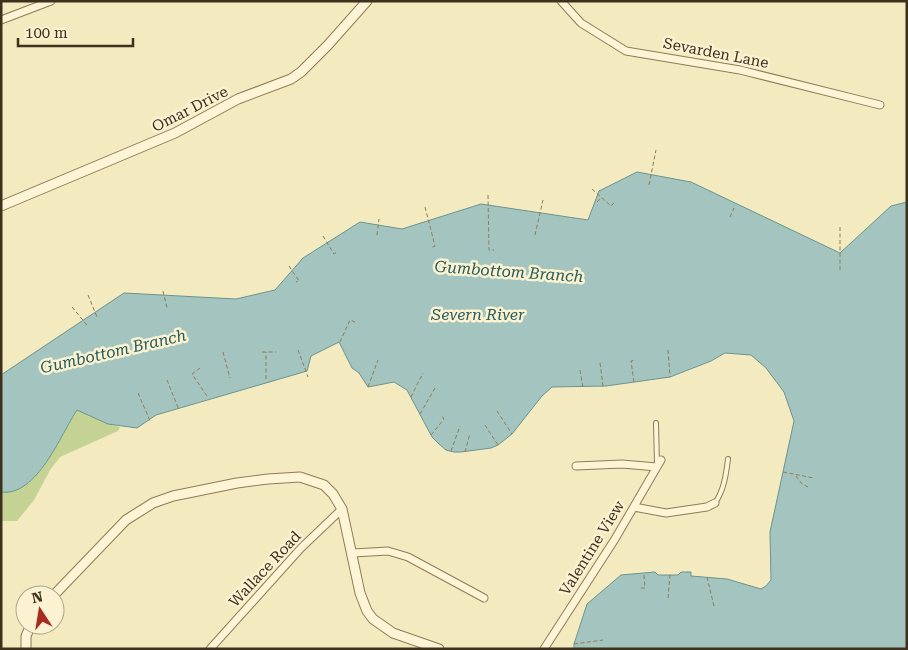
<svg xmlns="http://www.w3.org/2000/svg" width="908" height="650" viewBox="0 0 908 650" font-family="'Roboto Serif',serif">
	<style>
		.green { fill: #c4d393 }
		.water { fill: #a4c5bf; stroke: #69948f }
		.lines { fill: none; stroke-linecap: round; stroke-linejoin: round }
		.service-casing { stroke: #8f7b56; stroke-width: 6 }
		.minor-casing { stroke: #8f7b56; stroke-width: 9 }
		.tertiary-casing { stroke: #8f7b56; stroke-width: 11 }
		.path { stroke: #8f7b56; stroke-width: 1; stroke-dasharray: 4 2.5; stroke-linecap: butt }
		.service { stroke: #fdf5d5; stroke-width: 4 }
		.minor { stroke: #fdf5d5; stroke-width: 7 }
		.tertiary { stroke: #fdf5d5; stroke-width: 9 }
		.labels { text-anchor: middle; stroke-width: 5; stroke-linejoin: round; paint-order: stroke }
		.street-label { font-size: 15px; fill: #3d301c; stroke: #faf2d1 }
		.water-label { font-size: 16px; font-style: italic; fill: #295c5e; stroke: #faf2d1 }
	</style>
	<rect width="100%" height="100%" fill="#f3eac0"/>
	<!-- green -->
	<path class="green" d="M77 410 108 424 120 427 118 431 60 457 50 470 34 500 17 521H1V492C36 496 61 435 77 410Z"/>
	<!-- water -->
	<path class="water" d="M637 172 691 182 840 253 891 206 907 202V649H574V644L587 604 621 575 655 572 658 575H678L681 572H691V576L727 579 761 589 766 586 771 580 770 532 794 421 784 392 766 368 751 355 725 353 711 361 670 377 606 386 552 387 542 396 512 434 498 445 491 448 461 452H454L446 450 439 444 432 437 407 390 394 382 368 387 359 373 352 368 339 342 311 356 307 371 156 415 137 428 108 424 77 410C61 434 37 497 1 492V375L124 293 236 299 275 290 303 258 360 222 402 229 481 204 588 220 599 191Z"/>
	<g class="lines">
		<defs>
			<path id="service" d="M656 423 657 465
				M715 503C724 490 726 475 728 459"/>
			<path id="minor" d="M561 1 581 23 626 51 740 70 880 105
				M1 20 51 1
				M576 466 622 464 657 467
				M634 507 666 513 707 507 715 503
				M353 553 388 551 408 557 484 598
				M210 649 301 548 342 509
				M544 649 615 539 661 460"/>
			<path id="tertiary" d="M1 206 175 133 238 99 291 79 301 72 328 45 367 1
				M54 595 126 520 153 503 173 496 237 483 268 479 300 477 324 485 333 494 342 509 360 593 367 611 373 619 393 633 439 649
				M26 649V636L31 625"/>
		</defs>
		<!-- service casing -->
		<use href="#service" class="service-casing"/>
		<!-- minor casing -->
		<use href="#minor" class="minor-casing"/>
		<!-- tertiary casing -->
		<use href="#tertiary" class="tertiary-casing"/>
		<!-- path -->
		<path class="path" d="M649 185 656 150
			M592 189 611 206 614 203
			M488 195 489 250H494
			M597 202 601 198
			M425 207 435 246 430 248
			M730 217 734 208
			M377 235 379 219
			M535 235 543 200
			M323 236 334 254 337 252
			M289 266 299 281 296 282
			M840 270V227
			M163 291 167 308
			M88 295 97 317
			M72 307 87 325
			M340 342 350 320 355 322
			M298 350 308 377
			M668 350 670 377
			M223 352 230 378
			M262 352H276
			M600 363 603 386
			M200 368 192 374 207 396
			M580 370 583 388
			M266 379V352
			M167 380 179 410
			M634 382 631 361 636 360
			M368 387 378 360
			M138 393 151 423
			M411 397 423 373
			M497 411 512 434
			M420 414 435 388
			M485 425 498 445
			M431 435 444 419 442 416
			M451 451 460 426
			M465 452 470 433
			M783 472 814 478
			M796 476 802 484 808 487
			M707 577 714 606
			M641 588H645L644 575
			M668 598 670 575
			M574 644 603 640"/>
		<!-- service -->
		<use href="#service" class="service"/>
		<!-- minor -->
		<use href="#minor" class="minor"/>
		<!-- tertiary -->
		<use href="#tertiary" class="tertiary"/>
	</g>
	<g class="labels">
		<!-- street labels -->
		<g class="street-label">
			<text transform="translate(716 53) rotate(11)" y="5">Sevarden Lane</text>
			<text transform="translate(190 109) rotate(-27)" y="5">Omar Drive</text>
			<text transform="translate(592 548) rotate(-58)" y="5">Valentine View</text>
			<text transform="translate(265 569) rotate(-47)" y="5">Wallace Road</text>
		</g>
		<!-- water labels -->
		<g class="water-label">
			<text transform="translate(509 271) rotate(4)" y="6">Gumbottom Branch</text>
			<text x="478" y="320">Severn River</text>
			<text transform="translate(113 351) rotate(-13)" y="6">Gumbottom Branch</text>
		</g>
	</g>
	<!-- border -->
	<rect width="908" height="650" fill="none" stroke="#3d301c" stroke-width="5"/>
	<!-- north arrow -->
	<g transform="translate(40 610) rotate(348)"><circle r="24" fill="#faf2d1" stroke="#aea489"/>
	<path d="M0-4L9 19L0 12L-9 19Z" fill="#a62c1e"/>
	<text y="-8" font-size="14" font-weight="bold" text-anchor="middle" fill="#3d301c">N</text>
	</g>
	<!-- scale -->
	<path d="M18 38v8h115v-8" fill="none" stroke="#3d301c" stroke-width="2.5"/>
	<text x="25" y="38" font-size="15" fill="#3d301c" stroke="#faf2d1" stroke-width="4" paint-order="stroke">100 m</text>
</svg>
